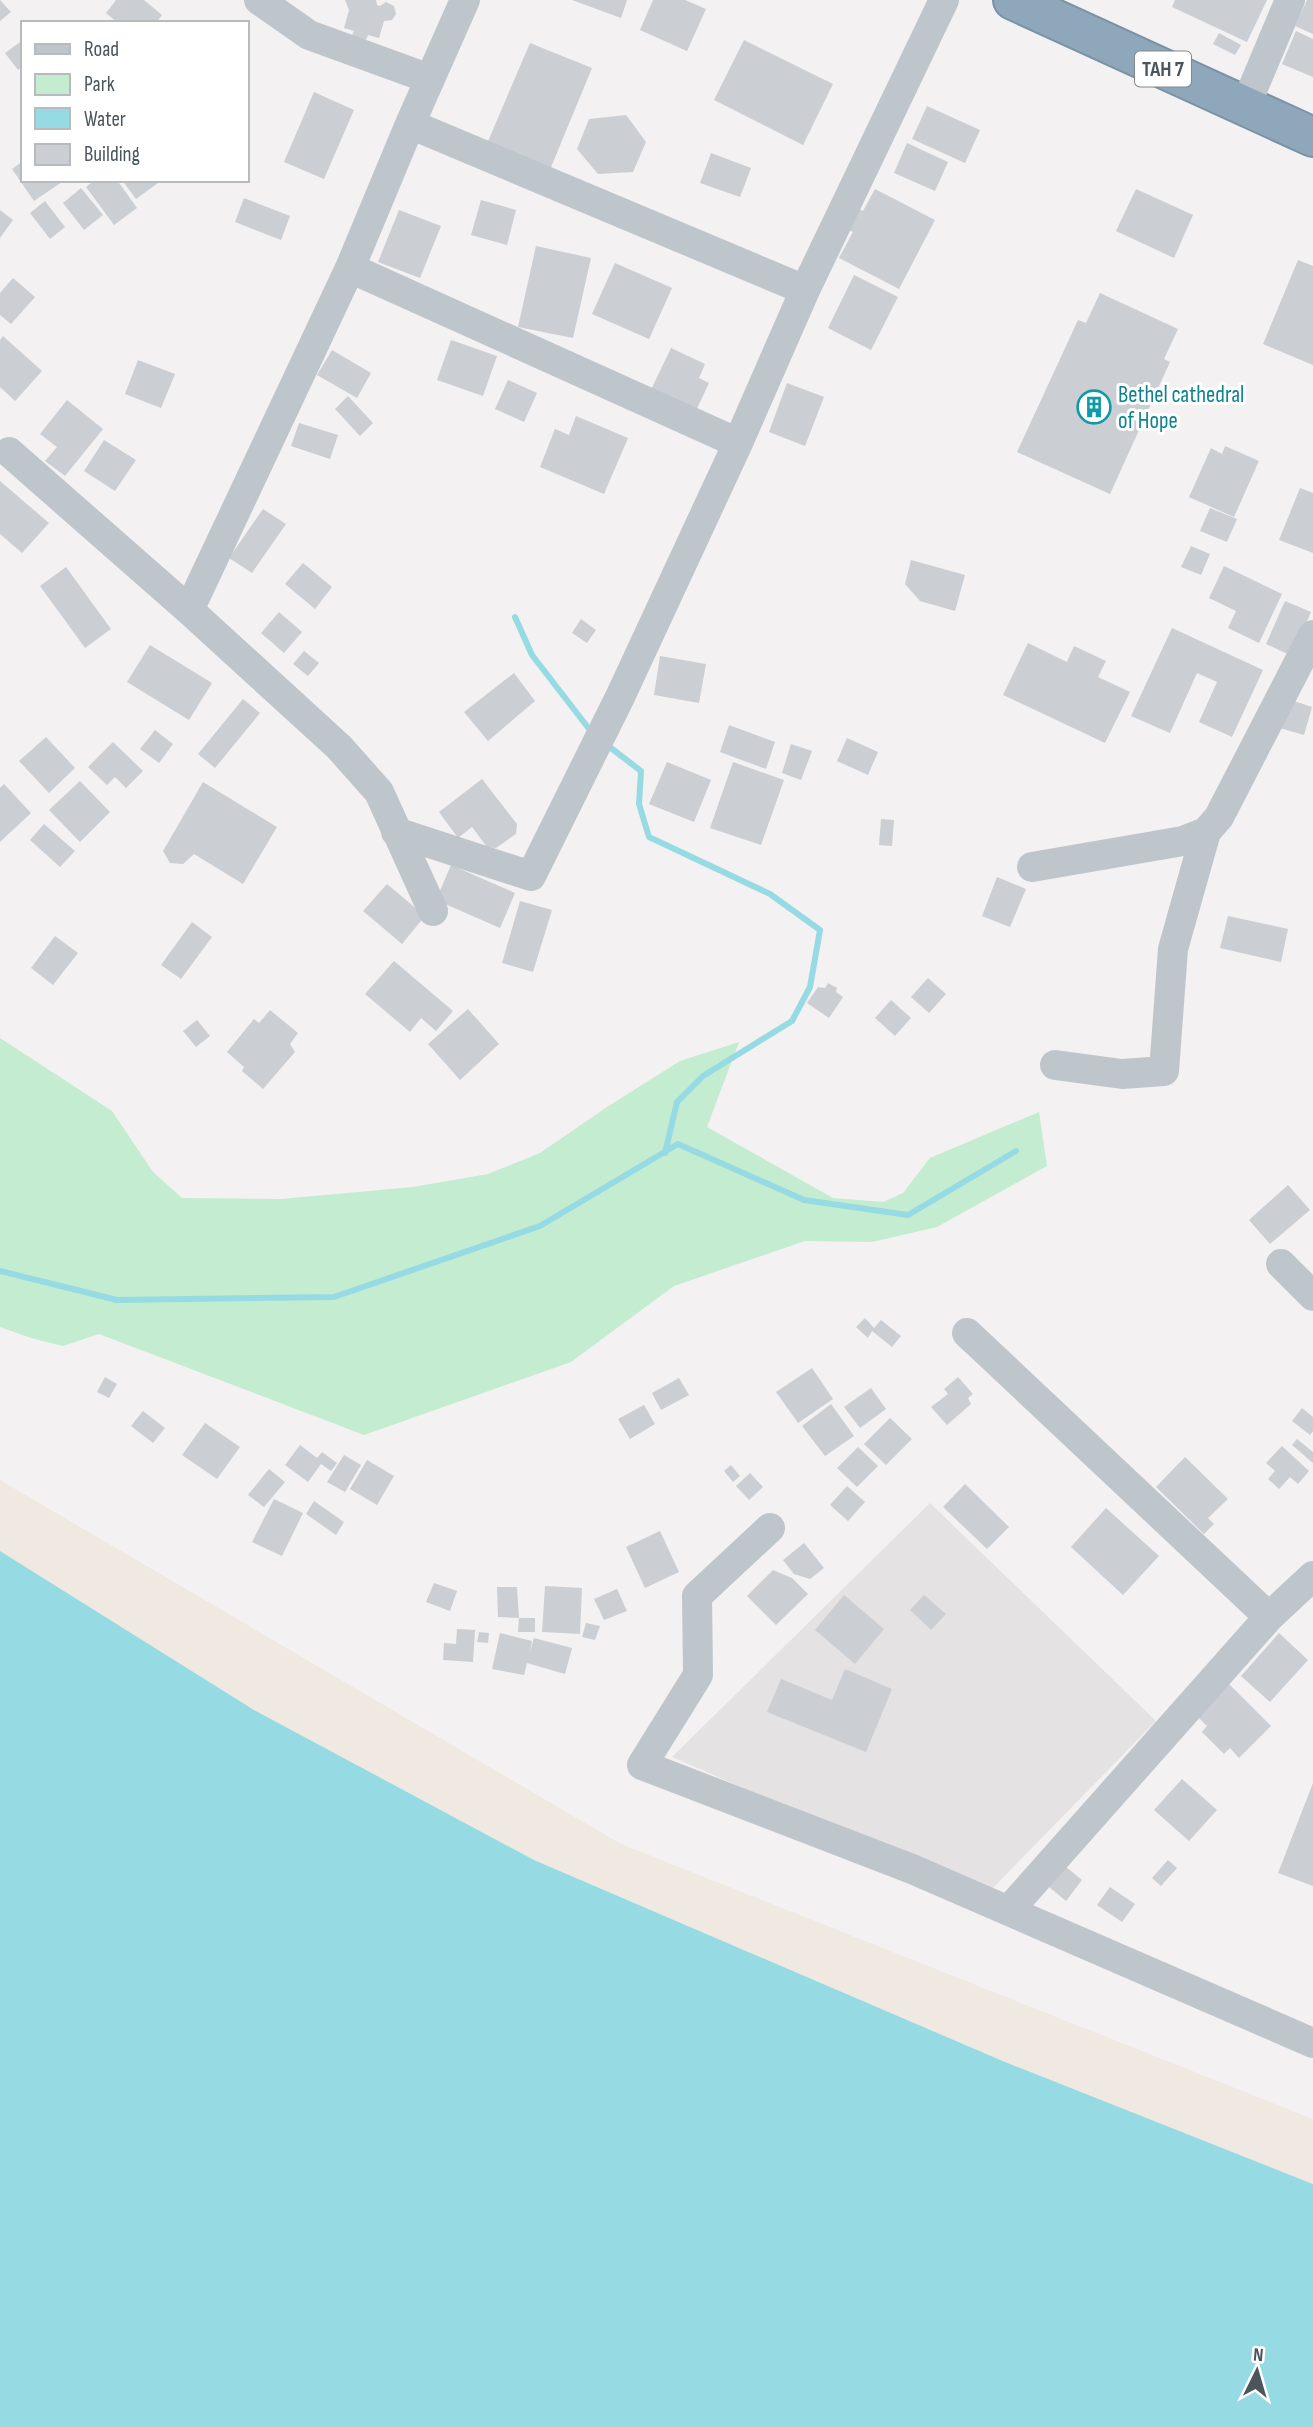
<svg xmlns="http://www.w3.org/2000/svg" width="1313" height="2427" viewBox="0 0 1313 2427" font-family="'Sofia Sans Condensed',sans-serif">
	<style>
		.education { fill: #e4e2e2 }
		.green { fill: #c4ecd1 }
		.sand { fill: #efe9e1 }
		.water { fill: #96dae4 }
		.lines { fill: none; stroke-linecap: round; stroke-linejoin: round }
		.stream { stroke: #96dae4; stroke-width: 6 }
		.building { fill: #cbced3 }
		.highway-casing { stroke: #7992a6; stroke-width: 42 }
		.minor { stroke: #bec6cc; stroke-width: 30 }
		.highway { stroke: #8ea7ba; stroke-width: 38 }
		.labels { text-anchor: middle; stroke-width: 6; stroke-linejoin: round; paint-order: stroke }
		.shield { fill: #fff; stroke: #80888d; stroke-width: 2 }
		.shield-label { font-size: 21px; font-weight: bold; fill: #4a555c }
		.culture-label { font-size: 23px; fill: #0d838f; stroke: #fff; text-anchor: start }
	</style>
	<rect width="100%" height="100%" fill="#f3f1f1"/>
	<!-- education -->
	<path class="education" d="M930 1503 1156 1721 987 1894 672 1757Z"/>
	<!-- green -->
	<path class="green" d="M0 1038 112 1111 153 1172 182 1198 281 1199 413 1187 488 1174 540 1153 607 1107 680 1061 739 1042 707 1127 833 1198 883 1202 903 1193 930 1158 1039 1112 1047 1166 937 1227 872 1242 805 1241 674 1286 571 1362 364 1435 99 1334 63 1346 31 1338 0 1327Z"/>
	<!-- sand -->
	<path class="sand" d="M0 1480 621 1844 1313 2119V2184L1005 2062 534 1860 254 1710 0 1551Z"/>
	<!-- water -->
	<path class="water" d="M0 1551 254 1710 534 1860 1005 2062 1313 2184V2427H0Z"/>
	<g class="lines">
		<!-- stream -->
		<path class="stream" d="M515 617 532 655 593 734
			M607 745 641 771 639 804 649 837 770 894 820 930 810 987 792 1021 703 1076 677 1102 665 1153
			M0 1271 117 1300 334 1297 540 1226 678 1144 804 1200 908 1215 1016 1151"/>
	</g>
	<!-- building -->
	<path class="building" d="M0 0 11 12 0 21Z
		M116 0H144L162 15 156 23H118L106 13Z
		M345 0H376L377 5 380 6 386 2 394 6 396 14 392 20 384 21 379 38 368 35 366 40 352 36 354 31 344 28 349 10Z
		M572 0H627L621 18Z
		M653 0H685L706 9 687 51 640 30Z
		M1175 0H1267L1247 42 1172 7Z
		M1307 0H1313V34L1295 26Z
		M1296 31 1313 39V77L1282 64Z
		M1219 33 1241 45 1235 55 1213 44Z
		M23 40V66L18 70 5 53Z
		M744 40 833 84 803 145 714 100Z
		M530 43 592 68 549 172 486 146Z
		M314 92 354 110 324 179 284 162Z
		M927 106 980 130 965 163 912 139Z
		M626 115 646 142 633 172 598 174 577 149 589 119Z
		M907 143 948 162 935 191 894 173Z
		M711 153 751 168 740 197 700 183Z
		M23 161V180L62 182 34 201 12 169Z
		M95 180H117L137 208 114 225 86 187Z
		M122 180H162L136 199Z
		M81 188 103 215 84 230 63 203Z
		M875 189 935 220 899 289 839 258 853 232 839 225 850 204 863 211Z
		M1136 189 1193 215 1174 258 1116 231Z
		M244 198 290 216 281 240 235 222Z
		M481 200 516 210 507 245 471 235Z
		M45 201 65 227 50 239 30 213Z
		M0 210 13 220 0 238Z
		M399 210 441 226 420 278 378 262Z
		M536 246 591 258 573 338 518 327Z
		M1298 260 1313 266V365L1263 344Z
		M615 263 672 288 649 339 592 314Z
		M854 275 898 297 871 350 828 328Z
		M13 278 35 297 11 324 0 315V293Z
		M1100 293 1178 329 1164 359 1170 362 1110 494 1017 452 1078 320 1086 323Z
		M3 336 42 371 15 401 0 387V340Z
		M451 340 497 356 483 396 437 380Z
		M671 348 705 364 699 378 709 383 693 417 648 396Z
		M332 350 371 373 357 398 317 375Z
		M138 360 175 374 161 408 125 394Z
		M508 380 537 393 524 422 495 409Z
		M787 383 824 397 805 446 769 432Z
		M348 396 373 423 360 436 335 409Z
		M67 400 103 429 65 476 45 461 57 447 40 434Z
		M576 416 628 438 604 494 540 467 555 429 569 435Z
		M299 423 338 435 330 459 291 446Z
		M104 440 136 460 115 491 84 471Z
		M1225 446 1259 461 1234 517 1189 497 1211 448 1222 454Z
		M0 481 49 523 22 553 0 534Z
		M1300 488 1313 493V553L1279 540Z
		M1210 508 1237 519 1227 542 1200 531Z
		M263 509 286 524 252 573 229 558Z
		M1191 546 1210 554 1201 575 1181 567Z
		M911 560 965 575 955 611 920 601 905 584Z
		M303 563 332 587 315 609 285 584Z
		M1224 566 1282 594 1259 643 1228 628 1236 611 1209 598Z
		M66 567 111 629 85 648 40 586Z
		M1285 601 1311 612 1292 656 1266 644Z
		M279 612 302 632 284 653 261 633Z
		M581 619 596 630 587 643 572 633Z
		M1172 628 1263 670 1232 737 1199 722 1217 682 1197 673 1170 733 1131 716Z
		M1028 643 1067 662 1074 646 1106 661 1098 677 1130 692 1105 743 1003 695Z
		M150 645 212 683 189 720 127 682Z
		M304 651 319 663 308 676 293 664Z
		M660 656 706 664 699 703 654 695Z
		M514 673 535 701 488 741 464 712Z
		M1285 698 1312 707 1304 735 1276 727Z
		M243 699 260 713 215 768 198 754Z
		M729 725 775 742 766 769 720 752Z
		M155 730 173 744 159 763 140 749Z
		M46 737 75 768 49 793 19 761Z
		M847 738 878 752 868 775 837 761Z
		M113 742 143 771 126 788 115 777 107 785 88 767Z
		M791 744 812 751 801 780 782 773Z
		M667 762 711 780 694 822 649 804Z
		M733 762 784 780 761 845 710 828Z
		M482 779 517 824 516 834 496 848 487 847 472 827 458 838 439 812Z
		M80 781 110 812 80 842 49 810Z
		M203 782 277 827 243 884 194 854 183 864 170 863 163 851Z
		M4 784 31 813 0 842V788Z
		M881 819 894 820 892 846 879 845Z
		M44 824 75 851 60 867 30 840Z
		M451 865 515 893 500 928 436 900Z
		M997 877 1026 889 1010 927 982 916Z
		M387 884 425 916 402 944 363 911Z
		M520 901 552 910 533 972 502 963Z
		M1228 916 1288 929 1281 962 1220 948Z
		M192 922 212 937 181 979 161 965Z
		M55 936 78 953 53 985 31 968Z
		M394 961 453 1011 436 1031 421 1018 410 1032 365 994Z
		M928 978 946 994 929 1013 911 997Z
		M828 983 837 988 836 992 843 997 829 1018 807 1003 818 987 825 988Z
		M891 1000 911 1018 895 1036 875 1018Z
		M468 1009 499 1044 460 1080 428 1044Z
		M270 1010 298 1033 290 1044 295 1052 263 1089 242 1071 244 1067 227 1052 254 1019 259 1023Z
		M197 1020 210 1036 196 1047 183 1031Z
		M1288 1185 1310 1210 1270 1244 1249 1220Z
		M865 1318 874 1328 881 1320 901 1336 892 1347 872 1331 868 1338 856 1327Z
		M812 1368 833 1399 798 1423 776 1392Z
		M105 1377 117 1384 109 1398 97 1392Z
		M958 1377 973 1394 968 1398 971 1404 947 1425 931 1407 948 1394 944 1389Z
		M679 1378 689 1395 661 1410 652 1393Z
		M871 1388 886 1409 860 1428 844 1407Z
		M831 1404 854 1436 825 1456 802 1426Z
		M644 1405 655 1424 630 1439 618 1419Z
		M1302 1408 1313 1417V1431L1310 1435 1292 1421Z
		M143 1411 165 1428 153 1443 131 1426Z
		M890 1418 912 1439 886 1465 864 1444Z
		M205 1423 240 1447 217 1479 182 1455Z
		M1297 1439 1313 1452V1463L1292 1445Z
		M300 1445 317 1458 322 1452 337 1463 331 1471 321 1464 308 1482 285 1465Z
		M1282 1446 1309 1471 1298 1484 1290 1477 1279 1489 1268 1479 1275 1471 1266 1463Z
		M858 1447 878 1466 857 1487 837 1468Z
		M344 1455 361 1465 345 1492 327 1482Z
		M1185 1457 1228 1499 1208 1518 1214 1524 1204 1534 1156 1487Z
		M367 1460 394 1476 377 1505 350 1489Z
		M731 1465 740 1476 733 1482 724 1471Z
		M269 1469 285 1482 264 1507 248 1495Z
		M750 1473 763 1487 749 1500 736 1486Z
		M965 1484 1009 1527 987 1549 943 1507Z
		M847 1486 865 1502 848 1521 830 1505Z
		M274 1499 303 1513 282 1556 252 1542Z
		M314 1501 344 1522 336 1535 306 1514Z
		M1106 1508 1159 1556 1123 1595 1071 1547Z
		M660 1531 679 1572 645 1588 626 1547Z
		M804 1543 824 1568 810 1579 794 1574 783 1560Z
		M773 1570 792 1578 808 1594 776 1625 747 1596Z
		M434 1583 457 1591 450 1611 426 1602Z
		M545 1586 582 1588 580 1634 542 1632Z
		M497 1587H517L519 1618 498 1617Z
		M617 1589 627 1611 604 1620 594 1599Z
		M844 1595 884 1629 855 1664 815 1630Z
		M924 1595 946 1614 931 1630 910 1610Z
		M519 1618H535V1632H518Z
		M586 1623 600 1626 595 1640 582 1637Z
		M457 1629 475 1630 473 1662 443 1660 444 1643 456 1644Z
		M479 1632 489 1633 488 1643 477 1642Z
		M500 1633 532 1641 530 1652 534 1638 572 1648 565 1674 527 1663 524 1675 492 1669Z
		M1279 1633 1308 1660 1270 1702 1241 1676Z
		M845 1669 892 1689 866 1752 767 1712 781 1679 832 1700Z
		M1227 1682 1271 1726 1239 1758 1230 1748 1224 1754 1202 1732 1207 1726 1195 1714Z
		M1182 1779 1217 1810 1189 1841 1154 1810Z
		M1313 1783V1886L1278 1873Z
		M1168 1860 1177 1868 1161 1886 1152 1878Z
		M1066 1867 1082 1880 1066 1901 1049 1887Z
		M1110 1887 1135 1904 1122 1922 1097 1905Z"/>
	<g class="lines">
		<defs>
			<path id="highway" d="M1013 0 1313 137"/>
		</defs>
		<!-- highway casing -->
		<use href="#highway" class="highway-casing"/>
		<!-- minor -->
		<path class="minor" d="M259 0 309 35 430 79
			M1245 107 1290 0
			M410 124 805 290
			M350 268 738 443
			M9 452 189 610 339 747 379 792 433 911
			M189 610 350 268 410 124 465 0
			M396 832 531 876 620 697 738 443 805 290 944 0
			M1032 867 1183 841 1206 832 1219 817 1313 635
			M1055 1065 1122 1074 1164 1071 1173 949 1206 832
			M1281 1264 1313 1296
			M967 1333 1269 1617
			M770 1528 697 1596 698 1675 642 1765 912 1869 1313 2043
			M1009 1910 1269 1617 1313 1576"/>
		<!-- highway -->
		<use href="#highway" class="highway"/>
	</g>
	<!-- icons -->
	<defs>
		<symbol id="building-ring" viewBox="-11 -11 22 22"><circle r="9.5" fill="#fff" stroke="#0f9aa8" stroke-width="1.5"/><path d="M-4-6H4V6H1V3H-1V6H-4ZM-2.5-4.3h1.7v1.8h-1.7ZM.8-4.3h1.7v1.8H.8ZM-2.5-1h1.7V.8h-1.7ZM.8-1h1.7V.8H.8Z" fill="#0f9aa8"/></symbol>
	</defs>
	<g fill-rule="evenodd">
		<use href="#building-ring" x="1075" y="388" width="38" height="38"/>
	</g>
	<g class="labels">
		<!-- shield labels -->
		<rect class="shield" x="1135" y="51.5" width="56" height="35" rx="5"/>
		<g class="shield-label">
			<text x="1163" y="76">TAH 7</text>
		</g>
		<!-- culture labels -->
		<g class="culture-label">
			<text x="1118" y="402">Bethel cathedral<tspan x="1118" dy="26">of Hope</tspan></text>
		</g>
	</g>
	<!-- legend -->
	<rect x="21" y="21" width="228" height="161" fill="#ffffff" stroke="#b7bbbe" stroke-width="2"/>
	<rect x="35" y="44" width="35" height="10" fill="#bec6cc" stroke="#b7bbbe" stroke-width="2"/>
	<text x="84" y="56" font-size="21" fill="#4a555c">Road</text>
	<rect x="35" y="74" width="35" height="21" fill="#c4ecd1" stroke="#b7bbbe" stroke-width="2"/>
	<text x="84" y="91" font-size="21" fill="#4a555c">Park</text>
	<rect x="35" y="108" width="35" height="21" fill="#96dae4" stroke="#b7bbbe" stroke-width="2"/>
	<text x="84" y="126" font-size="21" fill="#4a555c">Water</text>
	<rect x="35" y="144" width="35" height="21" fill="#cbced3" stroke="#b7bbbe" stroke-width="2"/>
	<text x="84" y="161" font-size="21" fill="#4a555c">Building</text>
	<!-- north arrow -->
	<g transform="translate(1257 2371) rotate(5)" stroke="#ffffff" stroke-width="5" paint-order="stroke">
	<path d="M0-5L12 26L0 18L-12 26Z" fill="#4a555c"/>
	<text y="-10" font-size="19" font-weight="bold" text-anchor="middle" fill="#4a555c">N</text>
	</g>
</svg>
